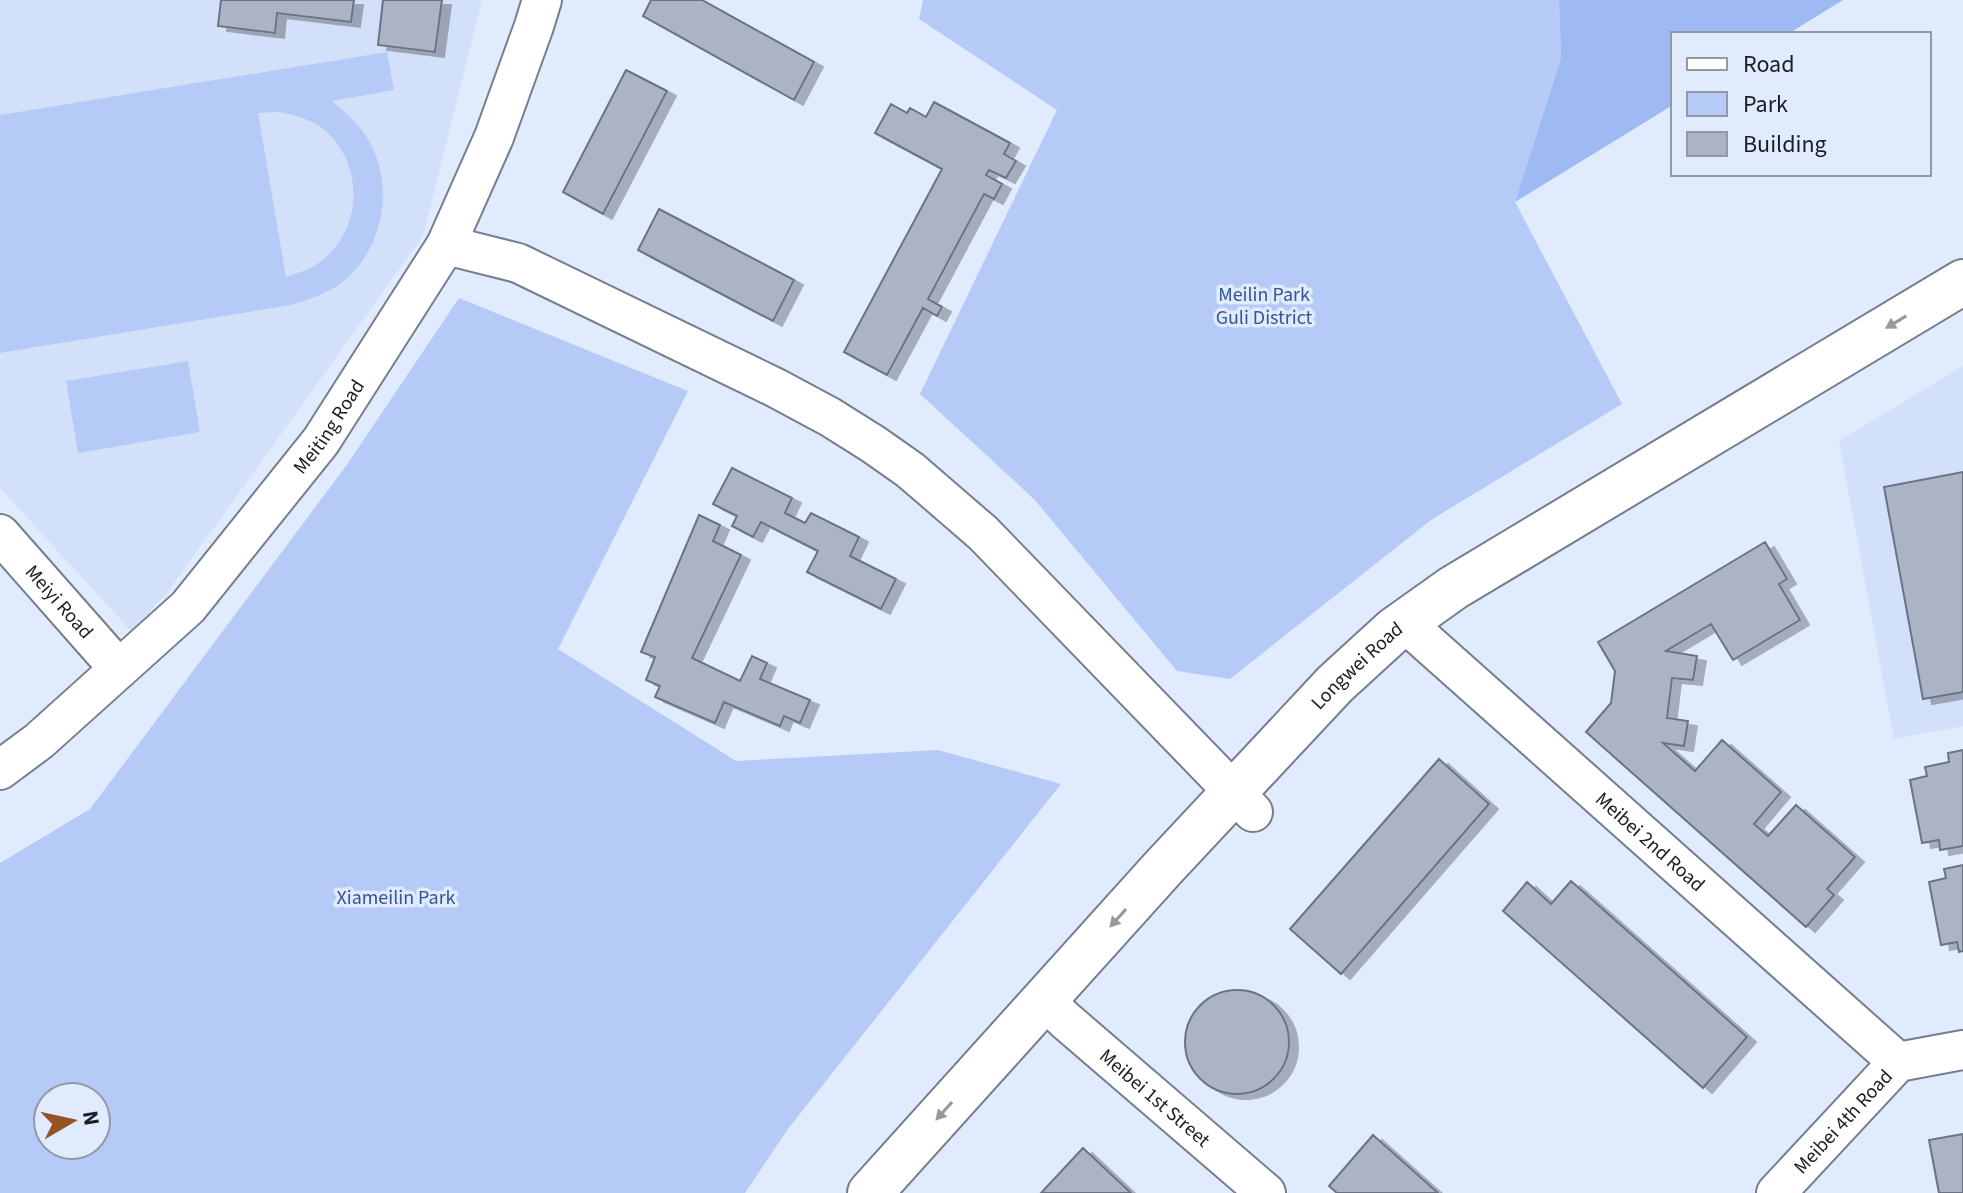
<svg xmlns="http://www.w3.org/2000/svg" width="1963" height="1193" viewBox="0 0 1963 1193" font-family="'Source Sans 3',sans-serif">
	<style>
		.built { fill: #d3e0fa }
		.green { fill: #b5caf6; fill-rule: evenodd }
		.forest { fill: #9fbaf3 }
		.building { fill: #abb4c7; stroke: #6b7384; stroke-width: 2; filter: url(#shadow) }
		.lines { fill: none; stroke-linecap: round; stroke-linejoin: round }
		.street-casing { stroke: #757d8f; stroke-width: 42 }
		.secondary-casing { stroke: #757d8f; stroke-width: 48 }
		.street { stroke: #fff; stroke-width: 38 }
		.secondary { stroke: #fff; stroke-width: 44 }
		.oneway { fill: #98999c }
		.labels { text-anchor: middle; stroke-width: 7; stroke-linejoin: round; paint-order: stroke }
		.park-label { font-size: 20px; fill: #375498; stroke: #e1ebfe }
		.street-label { font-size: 20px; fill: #1a1d24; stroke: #e1ebfe }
	</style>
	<defs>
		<filter id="shadow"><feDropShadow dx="9" dy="5" stdDeviation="0" flood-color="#0004"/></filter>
	</defs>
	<rect width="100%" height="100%" fill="#e1ebfe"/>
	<!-- built -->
	<path class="built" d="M0 0H482L423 236 167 593 131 631 0 488Z
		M1963 366V726L1894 739 1839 441Z"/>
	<!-- green -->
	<path class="green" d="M923 0H1559L1561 58 1515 202 1622 404 1431 520 1230 679 1177 671 1034 499 920 394 1057 110 919 19Z
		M387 52 394 90 332 101C345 112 357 122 366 136 397 183 384 254 337 286 322 295 307 300 291 305L0 353V115ZM278 112C291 114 302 117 314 123 364 152 367 228 320 262 309 270 298 273 286 277L258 113Z
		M459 298 688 391 558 649 736 761 938 750 1061 784 788 1129 745 1193H0V863L90 809 346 466ZM48 1097H96V1145H48Z
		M188 361 200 432 78 453 66 381Z"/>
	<!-- forest -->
	<path class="forest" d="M1559 0H1843L1788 34H1673V105L1515 202 1561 58Z"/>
	<!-- building -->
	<path class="building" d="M221 0H354L351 22 277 13 275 33 218 26Z
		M383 0H442L435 52 378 45Z
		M651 0H702L814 62 794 100 643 16Z
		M626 70 667 91 603 214 563 192Z
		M934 102 1010 143 1004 154 1016 161 1006 178 989 170 986 175 1002 184 994 199 984 194 928 299 942 307 937 316 923 308 887 375 844 352 942 169 875 133 891 104 907 113 910 108 926 117Z
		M659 209 794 280 773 321 638 250Z
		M732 468 792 498 785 513 805 523 811 513 859 537 850 556 896 579 881 609 807 572 818 551 761 522 753 537 732 526 737 516 713 504Z
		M1963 472V692L1923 699 1884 487Z
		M699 515 720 525 713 541 741 555 692 658 740 681 752 656 767 663 760 679 810 700 800 723 784 716 780 726 724 702 715 723 655 697 660 686 646 680 655 657 641 652Z
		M1765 542 1787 579 1779 584 1800 620 1733 660 1711 624 1666 651 1697 656 1693 680 1672 678 1667 718 1688 721 1684 746 1663 743 1695 771 1722 740 1781 792 1754 824 1768 836 1796 805 1855 857 1827 889 1834 895 1806 927 1586 732 1611 703 1615 671 1598 642Z
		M1963 750V846L1940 850 1939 840 1922 843 1910 780 1927 776 1925 767 1949 762 1948 753Z
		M1439 759 1489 804 1341 974 1290 929Z
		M1963 865V951L1959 952 1957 942 1941 945 1929 882 1946 878 1944 869Z
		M1571 881 1747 1037 1703 1088 1503 911 1527 882 1551 904Z
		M1185 1042a52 52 0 1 1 104 0a52 52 0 1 1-104 0Z
		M1963 1134V1193H1939L1929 1140Z
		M1373 1135 1438 1193H1337L1329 1186Z
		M1083 1148 1131 1193H1041Z"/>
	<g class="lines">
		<defs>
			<g id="street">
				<path d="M446 245 518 263 776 388 830 417 873 444 910 470 983 533 1253 812"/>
				<path id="s1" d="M0 534 119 669"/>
				<path id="s2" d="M1404 622 1898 1062"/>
				<path id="s3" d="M0 770 39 741 188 607 321 441 446 245 494 137 534 26 542 0"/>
				<path id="s4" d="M1044 1000 1065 1020 1266 1193"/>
				<path id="s5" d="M1776 1193 1898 1062 1963 1050"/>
			</g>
			<g id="secondary">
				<path id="s6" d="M870 1193 1163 868 1335 684 1394 630 1453 588 1963 282"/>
			</g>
		</defs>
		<!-- street casing -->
		<use href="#street" class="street-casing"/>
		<!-- secondary casing -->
		<use href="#secondary" class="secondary-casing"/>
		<!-- street -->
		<use href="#street" class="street"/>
		<!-- secondary -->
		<use href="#secondary" class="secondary"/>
	</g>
	<!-- one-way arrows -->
	<defs><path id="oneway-solid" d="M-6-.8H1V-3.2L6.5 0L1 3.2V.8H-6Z" transform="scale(2)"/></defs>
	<g class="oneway">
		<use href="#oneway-solid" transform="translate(1896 322) rotate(149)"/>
		<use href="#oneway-solid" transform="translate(1118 918) rotate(132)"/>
		<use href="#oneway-solid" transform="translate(944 1111) rotate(132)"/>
	</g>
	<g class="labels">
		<!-- park labels -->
		<g class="park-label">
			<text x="1264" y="301">Meilin Park<tspan x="1264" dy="23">Guli District</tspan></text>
			<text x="396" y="904">Xiameilin Park</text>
		</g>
		<!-- street labels -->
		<g class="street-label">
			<text dy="7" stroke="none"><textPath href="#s3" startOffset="478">Meiting Road</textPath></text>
			<text dy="7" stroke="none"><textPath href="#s1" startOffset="90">Meiyi Road</textPath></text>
			<text dy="7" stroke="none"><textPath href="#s6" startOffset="718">Longwei Road</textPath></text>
			<text dy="7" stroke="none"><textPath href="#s2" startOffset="330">Meibei 2nd Road</textPath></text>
			<text dy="7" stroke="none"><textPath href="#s4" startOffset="148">Meibei 1st Street</textPath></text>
			<text dy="7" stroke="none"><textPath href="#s5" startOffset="98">Meibei 4th Road</textPath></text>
		</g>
	</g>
	<!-- legend -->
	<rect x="1671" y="32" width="260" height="144" fill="#e1ebfe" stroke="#9199a7" stroke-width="2"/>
	<rect x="1687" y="58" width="40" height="12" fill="#ffffff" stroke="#9199a7" stroke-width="2"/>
	<text x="1743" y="72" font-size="24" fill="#1a1d24">Road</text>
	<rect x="1687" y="92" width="40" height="24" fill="#b5caf6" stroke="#9199a7" stroke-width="2"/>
	<text x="1743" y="112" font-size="24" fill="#1a1d24">Park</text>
	<rect x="1687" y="132" width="40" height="24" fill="#abb4c7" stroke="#9199a7" stroke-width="2"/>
	<text x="1743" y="152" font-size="24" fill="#1a1d24">Building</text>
	<!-- north arrow -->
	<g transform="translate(72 1121) rotate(81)"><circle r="38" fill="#e1ebfe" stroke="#9199a7" stroke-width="2"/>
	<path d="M0-6L14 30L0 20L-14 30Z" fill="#955421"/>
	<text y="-12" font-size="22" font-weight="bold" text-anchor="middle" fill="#1a1d24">N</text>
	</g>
</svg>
